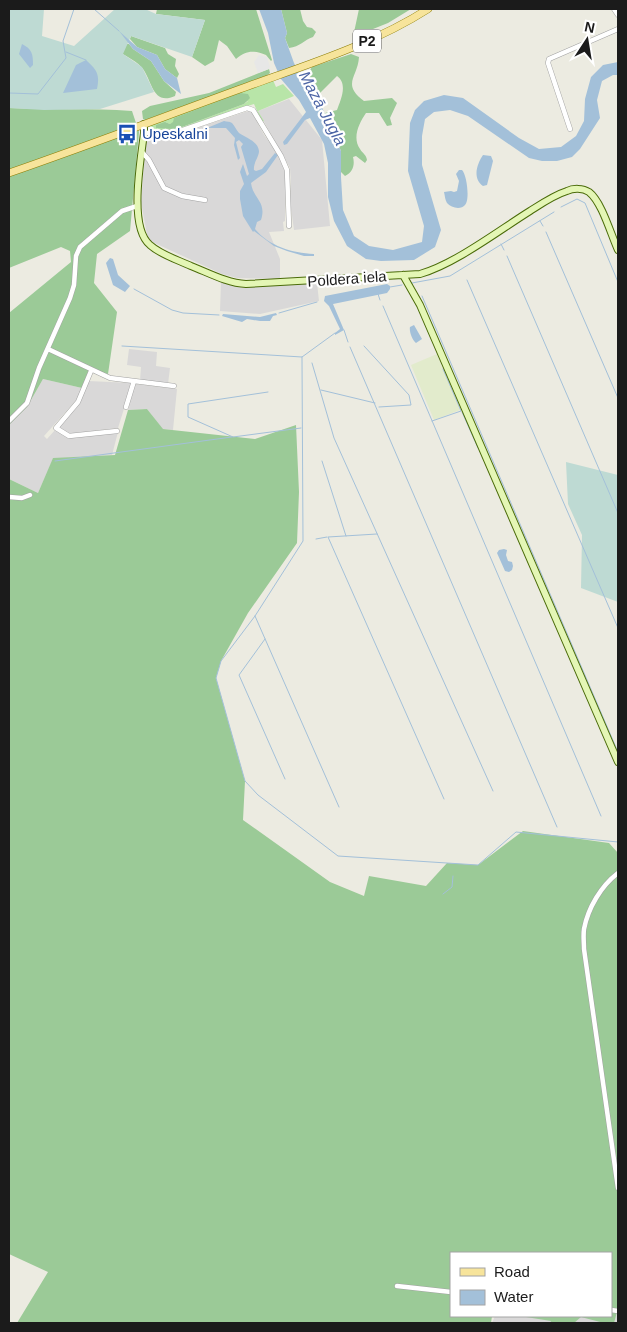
<svg xmlns="http://www.w3.org/2000/svg" width="627" height="1332" viewBox="0 0 627 1332" font-family="Helvetica,sans-serif">
	<style>
		.residential { fill: #d9d8d8 }
		.farmland { fill: #e2ebcc }
		.grass { fill: #b8e5a8; fill-rule: evenodd }
		.forest { fill: #9bca97 }
		.wetland { fill: #bedad3 }
		.parking { fill: #e7e7e7 }
		.water { fill: #a3c0d9 }
		.lines { fill: none; stroke-linecap: round; stroke-linejoin: round }
		.stream { stroke: #a3c0d9; stroke-width: 1 }
		.street-casing { stroke: #a2a2a2; stroke-width: 5.5 }
		.secondary-casing { stroke: #4a6b09; stroke-width: 8 }
		.primary-casing { stroke: #8c7e06; stroke-width: 8 }
		.street { stroke: #fff; stroke-width: 4.5 }
		.secondary { stroke: #e4f6b5; stroke-width: 6 }
		.primary { stroke: #f7e49b; stroke-width: 7 }
		.labels { text-anchor: middle; stroke-width: 4.5; stroke-linejoin: round; paint-order: stroke }
		.shield { fill: #fff; stroke: #5f5f5f; stroke-width: 1 }
		.shield-label { font-size: 14px; font-weight: bold; fill: #1b1b1b }
		.transit-label { font-size: 15px; fill: #164399; stroke: #fff; text-anchor: start }
		.street-label { font-size: 15px; fill: #1b1b1b; stroke: #fff }
		.water-label { font-size: 16px; font-style: italic; fill: #4d65a5; stroke: #fff }
	</style>
	<rect width="100%" height="100%" fill="#ecebe1"/>
	<!-- residential -->
	<path class="residential" d="M289 99 322 140 330 226 294 230 290 201 291 183 290 168 258 111Z
		M248 111H251L264 135 278 154 285 172V221L283 222 284 231 269 232 280 259V279L237 278 222 274 148 240 141 202 146 137 185 132Z
		M221 282 242 288 317 283 319 301 260 314 220 311Z
		M129 349 157 352 156 366 170 368 168 384 140 381 141 367 127 365Z
		M43 379 82 388 79 397 44 436 47 439 55 430 68 438 118 432 112 455 53 459 38 493 9 479V425L27 407Z
		M88 381 132 383 118 428 69 434 58 428 80 403Z
		M135 384 177 389 173 430 162 429 147 409 128 410Z
		M611 1313H618V1323H567L570 1316H611Z
		M495 1316H555L552 1323H492Z"/>
	<!-- farmland -->
	<path class="farmland" d="M437 354 460 410 434 420 411 365Z"/>
	<!-- grass -->
	<path class="grass" d="M273 80 276 87 283 84 294 96 258 111 264 121 262 122 254 104C230 110 169 141 149 128V126ZM248 101 244 104 182 127 174 129 165 122 170 124Z"/>
	<!-- forest -->
	<path class="forest" d="M157 9H256L272 60 271 61 266 55C254 50 246 50 236 59L227 46 219 40 214 61 205 66 192 57 205 20 156 14Z
		M281 9H300L303 21 307 27 312 28 316 32 313 37C304 40 300 47 289 48L285 38 287 33Z
		M359 9H411L388 23 353 37Z
		M131 36 165 48 168 54 176 59 175 66 179 74 177 78 165 69 157 55 137 47 130 39Z
		M124 44H129L133 49 151 61 164 81 176 92 175 96C153 106 152 81 143 69 138 62 127 57 120 52Z
		M351 54 359 57C358 77 341 84 364 101L392 98 397 103 390 118 392 125 387 126 379 113H366C359 123 352 138 360 149 363 154 366 154 367 160L365 163 356 156 353 157C355 165 353 172 345 176L341 172V151L325 113 337 110C341 99 348 84 337 76L317 96 301 77 306 76 312 67Z
		M269 69 270 73 266 76 145 120 143 119 142 111 150 106 209 93Z
		M240 93 248 94 250 98 244 104 182 127 174 129 156 128V125L165 122 170 124 173 122 174 118Z
		M9 108C50 110 91 108 132 111L139 132 130 231 97 254 94 283 117 312 108 374 91 371 82 388 43 379 27 407 9 425V313L71 262 70 251 61 247 9 268Z
		M147 409 163 429 255 439 296 425 299 492 297 543 248 613 221 661 216 678 245 781 243 820 330 882 364 896 369 876 426 886 447 863 478 865 523 831 609 843 618 853V1308L614 1323H604L581 1317 574 1323H550L551 1321 526 1317V1316H611V1253H451V1316H492L491 1323H17L48 1272 9 1254V479L38 493 53 458 115 455 128 410Z"/>
	<!-- wetland -->
	<path class="wetland" d="M9 9H44L42 36 74 46 115 9H145L156 14 205 20 192 57 131 36 123 54 142 67 154 92 100 109 44 110 9 108Z
		M566 462 618 475V602L581 588 582 535 568 504Z"/>
	<!-- parking -->
	<path class="parking" d="M259 55 267 57 270 67 269 69 258 73 254 62Z"/>
	<!-- water -->
	<path class="water" d="M259 9H281L287 33 285 38 294 63 301 77 317 96 341 151V177L343 210 354 236 369 246 393 250 422 242 424 226 408 171 410 123 415 110 424 101 444 95 463 98 519 138 539 149 561 147 576 136 584 121 585 99 591 77 603 65 618 62V75H613L602 81 597 100 600 118 580 149 572 157 557 161H542L529 158 468 116 450 110 434 112 425 119 422 136V165L441 230 435 247 414 260 381 261 366 259 347 246 334 221 328 197V163L324 144 310 118 305 120 287 144 284 145 283 142 306 112 299 100 281 79 274 63 268 33Z
		M119 31 137 47 157 55 165 69 177 78 181 94 164 81 151 61 133 49Z
		M22 44C32 49 33 54 33 65L30 68 19 54Z
		M86 60C97 70 100 74 97 89L63 93 76 65Z
		M224 121C227 122 229 121 232 123 235 126 236 130 239 133 246 138 258 141 259 151 259 157 253 163 254 170L256 171 262 169 275 153 278 155 266 172 251 183C253 199 267 201 261 220L257 222 255 229C269 246 292 253 314 254V256H304L287 251 274 246 254 231 253 232 243 216 240 199V191L244 184 240 172 243 164 247 176 249 174 241 147 243 144 239 140 236 142 240 158 238 160 234 145 235 138 226 128H207Z
		M483 155 491 156 493 161 487 185 483 186C472 178 477 164 483 155Z
		M459 170H462C467 175 470 200 465 205 461 210 451 208 447 203 445 200 445 196 444 192L451 191 454 192 457 191 459 181 456 174Z
		M110 258 113 259 118 275 130 286 125 292 113 285 106 263Z
		M387 284 390 286V289L387 293 333 304 344 330 335 335V333L340 329 329 306 324 301 325 296Z
		M276 313 277 315 273 316 270 321H260L247 319 242 322 222 316 223 314 260 317Z
		M414 325 422 339 416 343C412 340 409 331 410 327Z
		M504 549 507 550 506 555 508 561 512 562 513 566 512 570 509 572 505 571 497 553 499 550Z"/>
	<g class="lines">
		<!-- stream -->
		<path class="stream" d="M94 9 119 31
			M66 52 86 60
			M9 93 38 94 66 58 63 41 74 9
			M561 207 577 199 585 203 618 282
			M540 221 543 226
			M546 232 618 398
			M501 244 504 250
			M507 256 618 513
			M467 280 618 628
			M412 283 450 276 554 212
			M390 287 402 285
			M134 289 172 310 183 313 219 315
			M378 294 380 300
			M422 296 618 752
			M383 306 601 816
			M279 313 317 302
			M344 330 348 342
			M122 346 302 357 335 333
			M364 346 409 395 411 405 379 407
			M350 347 557 827
			M302 357 303 541 255 616 221 661 216 678 245 781 258 795 338 856 478 865 516 832 618 842
			M312 363 334 438 493 791
			M321 390 375 403
			M268 392 188 404V417L233 437 301 428
			M462 412 478 448
			M432 421 461 411 443 369
			M55 461 232 437
			M322 461 346 536
			M377 534 328 537 444 799
			M316 539 327 537
			M255 616 339 807
			M265 639 239 675 285 779
			M443 894 452 887 453 876"/>
		<defs>
			<path id="street" d="M614 9 618 15
				M570 129 548 63 549 59 618 29
				M144 133 177 132 247 108 253 110 281 156 287 170 289 226
				M142 152 149 160 164 188 182 196 205 200
				M48 349 110 378 174 386
				M91 371 78 402 56 428 69 436 117 431
				M126 407 134 381
				M9 421 27 403 39 368 70 298 74 285 76 256 80 247 122 211 137 206
				M9 497 22 498 30 495
				M618 873C601 886 588 908 584 929 583 936 584 943 584 949L618 1188
				M397 1286 451 1292
				M611 1310 618 1311"/>
			<path id="secondary" d="M144 124V133C141 159 128 227 150 245 161 255 178 260 191 266 209 273 227 283 246 284L420 274C455 264 498 231 530 211 541 204 554 195 567 191 573 188 583 188 589 192 602 202 611 235 618 250
				M403 275 420 305 618 762"/>
			<path id="primary" d="M9 173C87 146 163 117 240 89 303 66 372 45 428 9"/>
		</defs>
		<!-- street casing -->
		<use href="#street" class="street-casing"/>
		<!-- secondary casing -->
		<use href="#secondary" class="secondary-casing"/>
		<!-- primary casing -->
		<use href="#primary" class="primary-casing"/>
		<!-- street -->
		<use href="#street" class="street"/>
		<!-- secondary -->
		<use href="#secondary" class="secondary"/>
		<!-- primary -->
		<use href="#primary" class="primary"/>
	</g>
	<!-- icons -->
	<defs>
		<symbol id="bus-bare" viewBox="-9 -9 18 18"><path d="M-5-6H5V4H4V6H2V4H-2V6H-4V4H-5ZM-3.5-4V0h7V-4ZM-3.5 1.2v1.5H-2V1.2ZM2 1.2v1.5H3.5V1.2Z" fill="#1a4fb4" stroke="#fff" stroke-width="2.5" paint-order="stroke"/></symbol>
	</defs>
	<g fill-rule="evenodd">
		<use href="#bus-bare" x="113" y="120" width="28" height="28"/>
	</g>
	<g class="labels">
		<!-- shield labels -->
		<rect class="shield" x="353" y="29.5" width="28" height="23" rx="4"/>
		<g class="shield-label">
			<text x="367" y="46">P2</text>
		</g>
		<!-- transit labels -->
		<g class="transit-label">
			<text x="142" y="139">Upeskalni</text>
		</g>
		<!-- street labels -->
		<g class="street-label">
			<text transform="translate(347 279) rotate(-4)" y="5">Poldera iela</text>
		</g>
		<!-- water labels -->
		<g class="water-label">
			<text transform="translate(323 108) rotate(62)" y="6">Mazā Jugla</text>
		</g>
	</g>
	<!-- border -->
	<rect width="627" height="1332" fill="none" stroke="#1b1b1b" stroke-width="20"/>
	<!-- legend -->
	<rect x="450" y="1252" width="162" height="65" fill="#ffffff" stroke="#a4a4a4"/>
	<rect x="460" y="1268" width="25" height="8" fill="#f7e49b" stroke="#a4a4a4"/>
	<text x="494" y="1277" font-size="15" fill="#1b1b1b">Road</text>
	<rect x="460" y="1290" width="25" height="15" fill="#a3c0d9" stroke="#a4a4a4"/>
	<text x="494" y="1302" font-size="15" fill="#1b1b1b">Water</text>
	<!-- north arrow -->
	<g transform="translate(587 40) rotate(12)" stroke="#ffffff" stroke-width="4" paint-order="stroke">
	<path d="M0-4L9 19L0 12L-9 19Z" fill="#1b1b1b"/>
	<text y="-8" font-size="14" font-weight="bold" text-anchor="middle" fill="#1b1b1b">N</text>
	</g>
</svg>
